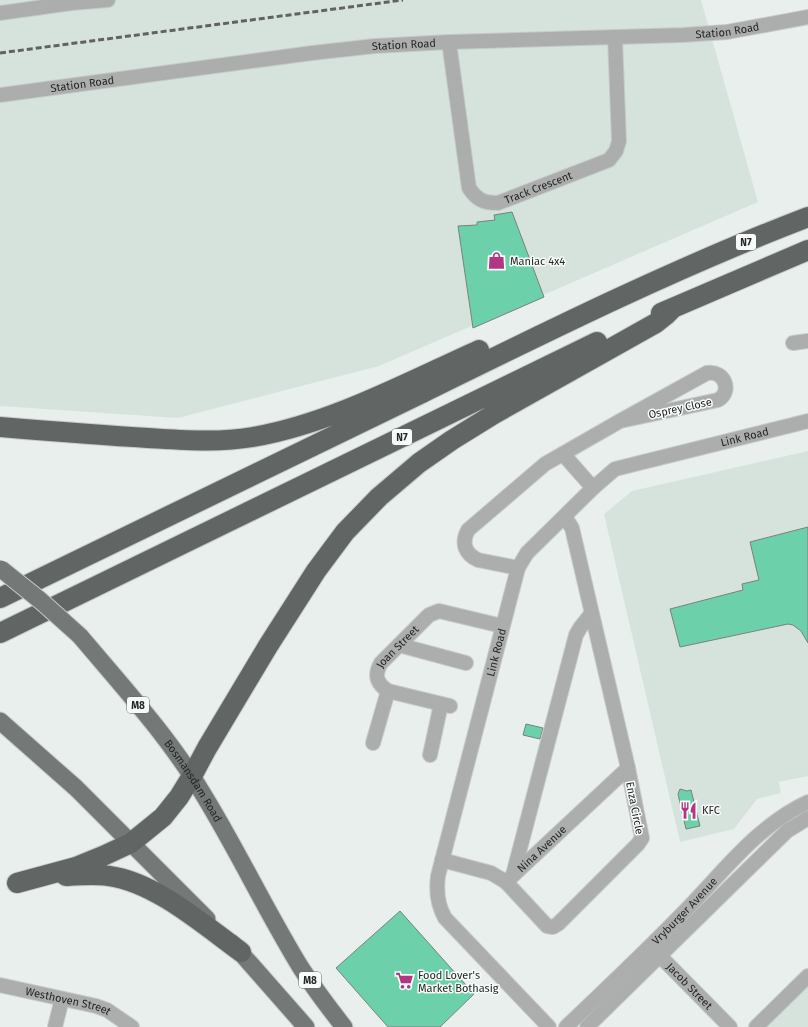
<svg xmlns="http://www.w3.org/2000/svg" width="808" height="1027" viewBox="0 0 808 1027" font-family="'Fira Sans',sans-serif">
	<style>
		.built { fill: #d6e3dd }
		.building { fill: #6cd1aa; stroke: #7b807e }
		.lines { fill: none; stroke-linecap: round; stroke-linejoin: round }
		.minor-casing { stroke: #c6cbc8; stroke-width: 16 }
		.major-casing { stroke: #c6cbc8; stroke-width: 19 }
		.highway-casing { stroke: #c6cbc8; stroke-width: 22 }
		.minor { stroke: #abaeac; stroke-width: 14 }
		.major { stroke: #747876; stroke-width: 17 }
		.highway { stroke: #616563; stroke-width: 20 }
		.rail { stroke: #606362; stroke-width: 3; stroke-dasharray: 6 3; stroke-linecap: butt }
		.major-bridge-casing { stroke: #c6cbc8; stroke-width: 19; stroke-linecap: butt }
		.major-bridge { stroke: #747876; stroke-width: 17 }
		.labels { text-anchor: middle; stroke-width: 3; stroke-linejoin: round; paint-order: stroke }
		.shield { fill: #f7fcfa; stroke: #646766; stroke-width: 1 }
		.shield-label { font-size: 10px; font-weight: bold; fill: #252726 }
		.street-label { font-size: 11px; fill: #252726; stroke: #f7fcfa }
		.poi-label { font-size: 11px; fill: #252726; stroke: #f7fcfa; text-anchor: start }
	</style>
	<rect width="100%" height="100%" fill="#e9efec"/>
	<!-- built -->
	<path class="built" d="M0 0H701L758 202 379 366 178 418 0 406Z
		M808 451V776L779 782 781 793 757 799 734 829 680 842 604 514 632 491Z
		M808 985V1027H765Z"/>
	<!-- building -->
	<path class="building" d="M512 212 544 297 473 328 458 226 477 225V222L495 220 494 215Z
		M808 527V643L801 631 793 625 788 624 680 647 670 609 743 590 742 584 759 580 750 542Z
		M526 724 543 728 540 739 523 735Z
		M680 789 687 791 691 790 700 826 686 829 678 794Z
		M400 911 474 994 440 1027H388L336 968Z"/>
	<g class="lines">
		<defs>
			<g id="minor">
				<path d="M0 13 72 3 108 0"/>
				<path id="s1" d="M449 42 469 188C477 200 484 203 498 203L609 160 616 151 619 141 615 38"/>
				<path id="s2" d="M0 95 312 53 375 46 449 42 683 35 727 32 808 17"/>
				<path d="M793 343 808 341"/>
				<path d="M563 454 593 488"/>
				<path d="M518 568 478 560C465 554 461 543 468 530L545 464 620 421 707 373C724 370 733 391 718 400L620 421"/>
				<path d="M399 645 466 663"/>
				<path id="s3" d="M450 706 388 691C376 683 374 675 381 663L429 615 439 611 502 626"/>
				<path d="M373 743 388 691"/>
				<path d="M430 755 441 704"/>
				<path id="s4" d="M442 860 491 873 506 882 628 768"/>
				<path d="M513 875 576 635 580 628 591 614"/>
				<path d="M506 882 547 926 553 927 558 924 638 844 642 838 628 768 572 528 565 517"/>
				<path id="s5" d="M653 949 730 1027"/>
				<path id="s6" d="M0 985 96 1006 107 1010 132 1027"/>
				<path d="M55 1027 62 999"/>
				<path id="s7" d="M549 1027 445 918C437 904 436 891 438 876L518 568 527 553 593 488 615 469 808 421"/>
				<path id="s8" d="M566 1027C605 990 644 953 682 914 721 875 756 826 808 802"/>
				<path d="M587 1027 787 831 808 818"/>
				<path d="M756 1027 808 976"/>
			</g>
			<g id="major">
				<path id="s9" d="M80 636C123 687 169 737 203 794 238 851 266 911 301 968 314 988 329 1008 344 1027"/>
				<path d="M0 721 76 788 207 919"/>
				<path d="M232 943 306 1027"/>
			</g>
			<path id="highway" d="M661 313 808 250
				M0 427C49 431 98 435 148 438 183 440 218 443 253 437 330 424 408 382 479 350
				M0 598C140 530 280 462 420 394 548 331 675 268 808 217
				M0 633 597 342
				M66 876C81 875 95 874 109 876 155 882 204 925 241 952
				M17 883 76 867 103 856 131 843 163 817 179 797 192 776 207 748 268 646 316 571 345 532 379 497 419 463 452 440 494 414 656 323 666 315 673 308"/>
		</defs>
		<!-- minor casing -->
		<use href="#minor" class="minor-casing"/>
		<!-- major casing -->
		<use href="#major" class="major-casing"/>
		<!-- highway casing -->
		<use href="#highway" class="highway-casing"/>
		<!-- minor -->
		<use href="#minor" class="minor"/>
		<!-- major -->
		<use href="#major" class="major"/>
		<!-- highway -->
		<use href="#highway" class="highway"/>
		<!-- rail -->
		<path class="rail" d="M0 53 403 0"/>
		<defs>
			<path id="major-bridge" d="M1 569 41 601 80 636"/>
		</defs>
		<!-- major-bridge casing -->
		<use href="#major-bridge" class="major-bridge-casing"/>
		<!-- major-bridge -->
		<use href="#major-bridge" class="major-bridge"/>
	</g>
	<!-- icons -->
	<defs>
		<symbol id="shop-bare" viewBox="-9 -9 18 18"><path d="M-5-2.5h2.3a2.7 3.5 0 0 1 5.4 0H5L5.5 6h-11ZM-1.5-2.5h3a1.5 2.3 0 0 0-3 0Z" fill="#b33685" stroke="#f7fcfa" stroke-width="2.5" paint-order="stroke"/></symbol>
		<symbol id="restaurant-bare" viewBox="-9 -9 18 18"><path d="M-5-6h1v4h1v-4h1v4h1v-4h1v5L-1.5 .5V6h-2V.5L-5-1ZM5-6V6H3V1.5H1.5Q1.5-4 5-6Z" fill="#b33685" stroke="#f7fcfa" stroke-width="2.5" paint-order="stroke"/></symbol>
		<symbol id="supermarket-bare" viewBox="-9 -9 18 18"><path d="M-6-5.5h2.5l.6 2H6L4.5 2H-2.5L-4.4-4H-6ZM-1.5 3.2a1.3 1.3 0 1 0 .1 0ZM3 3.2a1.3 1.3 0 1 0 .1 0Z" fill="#b33685" stroke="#f7fcfa" stroke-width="2.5" paint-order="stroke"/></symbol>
	</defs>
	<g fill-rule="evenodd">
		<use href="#shop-bare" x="484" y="248" width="25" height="25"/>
		<use href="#restaurant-bare" x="676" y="798" width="25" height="25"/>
		<use href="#supermarket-bare" x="392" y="968" width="25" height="25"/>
	</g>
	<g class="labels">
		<!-- shield labels -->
		<g class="shield">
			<rect x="736" y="234" width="20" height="16" rx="3"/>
			<rect x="392" y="429" width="20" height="16" rx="3"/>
			<rect x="127" y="697" width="22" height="16" rx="3"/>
			<rect x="299" y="972" width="22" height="16" rx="3"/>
		</g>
		<g class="shield-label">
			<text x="746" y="246">N7</text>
			<text x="402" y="441">N7</text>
			<text x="138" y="709">M8</text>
			<text x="310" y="984">M8</text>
		</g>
		<!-- street labels -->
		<g class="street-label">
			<text dy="4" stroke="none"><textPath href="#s2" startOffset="731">Station Road</textPath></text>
			<text dy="4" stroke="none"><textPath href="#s2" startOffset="407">Station Road</textPath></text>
			<text dy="4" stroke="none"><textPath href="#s2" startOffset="83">Station Road</textPath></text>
			<text dy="4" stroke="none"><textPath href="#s1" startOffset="225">Track Crescent</textPath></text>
			<text transform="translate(680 408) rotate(-12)" y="4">Osprey Close</text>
			<text dy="4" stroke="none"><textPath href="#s7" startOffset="785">Link Road</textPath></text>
			<text dy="4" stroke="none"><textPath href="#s3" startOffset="120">Joan Street</textPath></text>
			<text dy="4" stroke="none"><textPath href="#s7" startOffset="425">Link Road</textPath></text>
			<text dy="4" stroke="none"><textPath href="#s9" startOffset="184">Bosmansdam Road</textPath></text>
			<text transform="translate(635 808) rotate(79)" y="4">Enza Circle</text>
			<text dy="4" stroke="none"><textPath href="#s4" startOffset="117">Nina Avenue</textPath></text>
			<text dy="4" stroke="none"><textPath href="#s8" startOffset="166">Vryburger Avenue</textPath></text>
			<text dy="4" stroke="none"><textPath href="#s5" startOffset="52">Jacob Street</textPath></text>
			<text dy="4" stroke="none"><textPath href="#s6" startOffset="70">Westhoven Street</textPath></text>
		</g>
		<!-- poi labels -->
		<g class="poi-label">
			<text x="510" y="265">Maniac 4x4</text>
			<text x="702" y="814">KFC</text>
			<text x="418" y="979">Food Lover's<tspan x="418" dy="13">Market Bothasig</tspan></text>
		</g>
	</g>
</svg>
